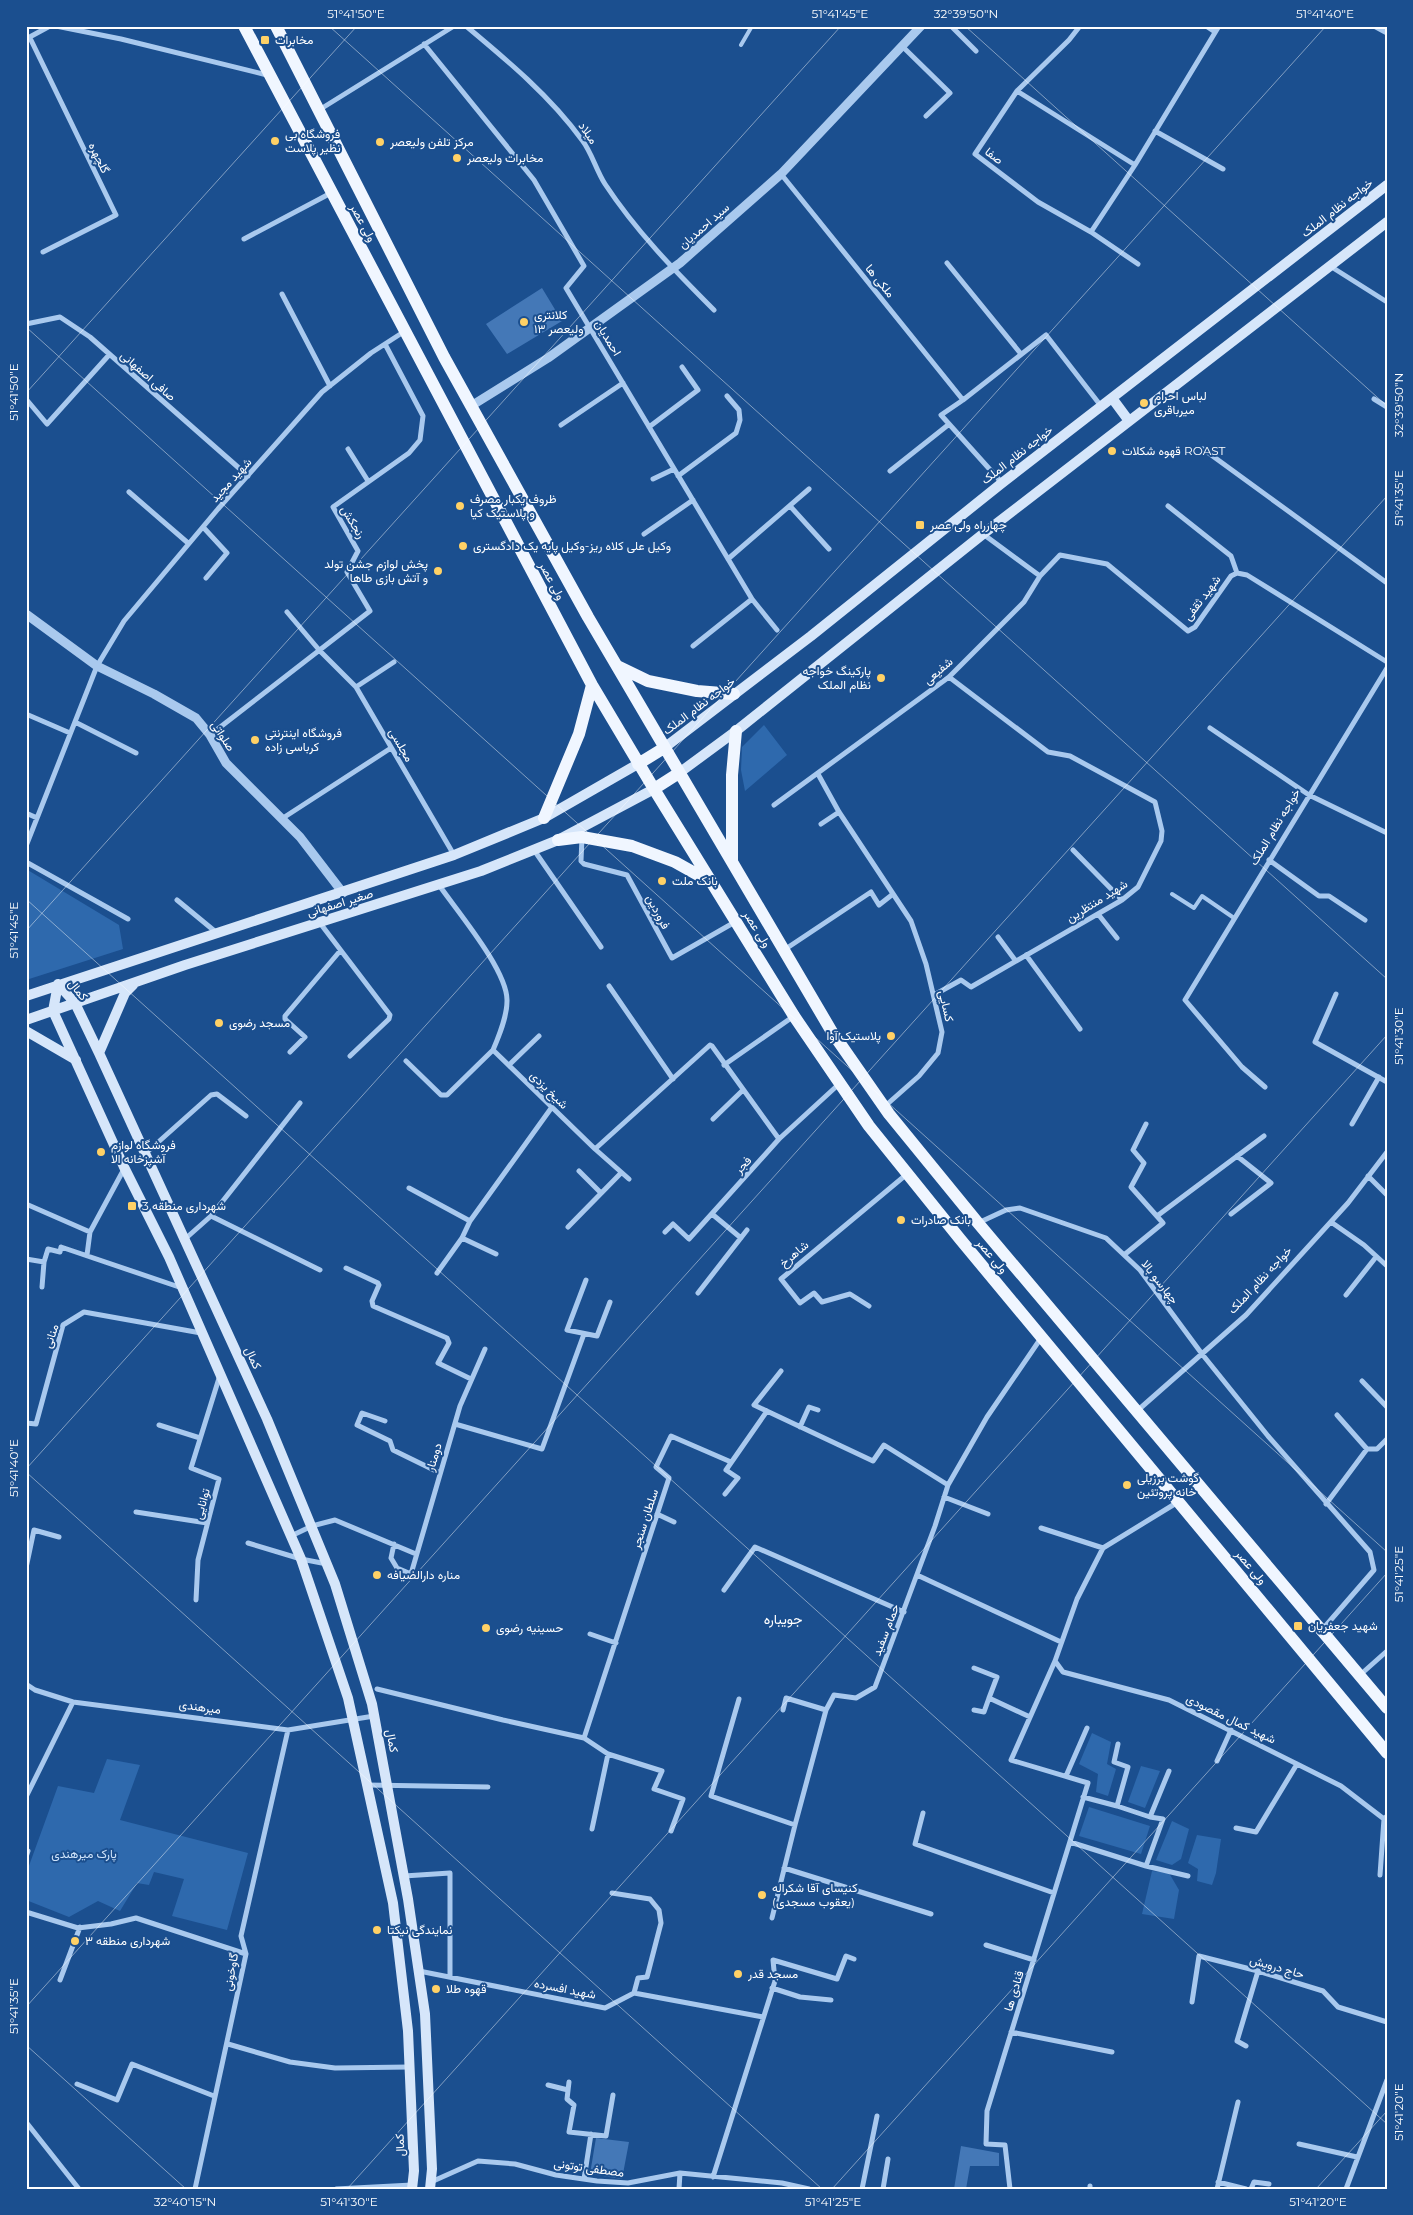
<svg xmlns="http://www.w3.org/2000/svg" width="1413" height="2215" viewBox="0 0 1413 2215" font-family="Montserrat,Vazirmatn,sans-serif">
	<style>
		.green { fill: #2e69ad }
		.building { fill: #4478b7 }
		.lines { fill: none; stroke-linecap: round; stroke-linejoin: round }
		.service { stroke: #a9c9ee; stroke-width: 4 }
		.minor { stroke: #a9c9ee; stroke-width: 5 }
		.tertiary { stroke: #a9c9ee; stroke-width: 9 }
		.secondary { stroke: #d6e6fa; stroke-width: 10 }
		.primary { stroke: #f0f6ff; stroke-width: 12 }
		.ticks { fill: none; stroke: #fff; stroke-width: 1; stroke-opacity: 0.45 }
		.poi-dot { fill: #ffd166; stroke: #1b4f8f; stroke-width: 2 }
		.labels { text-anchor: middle; stroke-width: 4; stroke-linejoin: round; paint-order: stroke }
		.poi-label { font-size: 12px; fill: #fff; stroke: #1b4f8f; text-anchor: start }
		.street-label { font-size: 12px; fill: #fff; stroke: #1b4f8f }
		.park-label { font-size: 12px; fill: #cfe3fa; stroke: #1b4f8f }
		.neighbourhood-label { font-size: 14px; fill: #fff; stroke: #1b4f8f }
		.neatline { fill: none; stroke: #fff; stroke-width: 2 }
		.ticks-label { font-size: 12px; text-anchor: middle; fill: #fff }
	</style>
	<rect width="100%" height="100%" fill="#1b4f8f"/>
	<!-- green -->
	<path class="green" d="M764 725 787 755 745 791 741 770 742 747Z
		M26 869 119 925 123 949 26 980Z
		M1092 1733 1111 1742 1107 1764 1116 1769 1108 1796 1096 1792 1098 1774 1079 1764Z
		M107 1759 140 1765 120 1820 248 1853 227 1930 172 1916 184 1879 154 1872 149 1885 137 1883 120 1911 98 1901 69 1917 26 1900V1874L58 1786 94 1793Z
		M1141 1766 1160 1771 1145 1808 1128 1802Z
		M1089 1807 1150 1826 1141 1854 1079 1836Z
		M1172 1821 1189 1829 1181 1859 1172 1865 1156 1860Z
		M1197 1835 1221 1839 1216 1873 1212 1885 1197 1881 1198 1869 1188 1863Z
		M1152 1871 1169 1873 1179 1890 1174 1919 1142 1914Z"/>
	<!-- building -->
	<path class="building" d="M542 288 562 321 507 354 486 324Z
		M596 2138 629 2142 622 2179 590 2174Z
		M961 2146 999 2153V2166H970L966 2189H954Z"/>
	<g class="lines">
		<!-- service -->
		<path class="service" d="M741 45 752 26
			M1172 894 1194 908 1202 896 1234 918"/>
		<!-- minor -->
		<path class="minor" d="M56 26 121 39 267 75
			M466 26C508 61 550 96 582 140 592 153 596 170 605 184 636 231 674 270 714 310
			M951 26 976 51
			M1080 26 1069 40 1017 91 975 154 1038 202 1091 232 1138 264
			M1206 26 1215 32
			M1374 26 1387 33
			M30 38 116 215 43 252
			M26 39 50 26
			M424 44 534 180 584 266 566 288 752 599 777 630
			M903 47 950 93 926 116
			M1017 91 1135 165
			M319 110 454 26
			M1155 131 1223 169
			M781 174 963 400 941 415 1002 483
			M1091 232 1135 165 1219 26
			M244 239 331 193
			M947 263 1021 354
			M1330 266 1387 302
			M282 294 330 386
			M26 324 60 317 90 337 248 476
			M26 399 47 424 109 355
			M1374 399 1387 407
			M963 400 1046 335 1101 406
			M561 425 623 383
			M649 427 698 390 682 367
			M348 449 368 481
			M1203 449 1387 583
			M890 471 948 425
			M678 476 736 433 740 420 739 410 727 396
			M653 479 674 469
			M129 492 188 543
			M790 506 829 549
			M1168 506 1231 556 1237 573
			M203 527 227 553 206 578
			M644 534 693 500
			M728 559 809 489
			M1040 576 1060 555 1107 564 1188 631 1195 627 1231 576 1237 573 1247 575 1387 662
			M287 612 320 651 356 687 454 855
			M693 646 752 599
			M356 687 394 662
			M26 714 70 733
			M75 722 136 753
			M1210 728 1309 795 1387 833
			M210 735 370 611 347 572 358 551 333 507 409 453 420 440 423 416 385 344
			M818 774 839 812 911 921 926 964 942 1032 938 1053 919 1076 884 1107
			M774 805 949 677 1024 602 1040 576 983 534
			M26 813 37 818
			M283 818 391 748
			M821 824 839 812
			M582 837 581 861 584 864 627 875 672 958 735 922
			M26 846 97 666 124 621 218 509 322 392 371 353 405 331
			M534 850 601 947
			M1073 850 1122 900
			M1269 860 1319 896H1329L1365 920
			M26 862 128 919
			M439 885C457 911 508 971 507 1001 507 1017 499 1036 493 1050L595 1149 710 1045 712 1046 779 1139
			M177 900 217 933
			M1098 914 1117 938
			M320 923 390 1015 389 1019 350 1056
			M998 937 1015 960
			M784 950 871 892 879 905 893 894
			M1026 955 1080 1029
			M609 986 673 1079
			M1336 994 1315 1042 1387 1082
			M934 995 961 980 971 987 1122 900 1138 887 1161 841 1162 831 1155 802 1070 756 1048 752 949 677
			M290 1052 305 1037 285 1019V1016L340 951
			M406 1061 441 1095H447L493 1050
			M509 1065 539 1036
			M724 1065 794 1016
			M1265 1087 1242 1067 1185 1000 1387 668
			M713 1119 743 1090
			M1352 1124 1379 1077
			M595 1149 629 1179
			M146 1153 211 1095 217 1094 246 1116
			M579 1171 600 1192
			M1368 1176 1387 1195
			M409 1188 470 1221
			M26 1204 90 1232
			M712 1214 741 1238
			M1231 1214 1271 1183 1237 1156
			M211 1216 320 1270
			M1157 1216 1264 1136
			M1331 1222 1364 1245 1387 1266
			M978 1223 1006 1210 1020 1208 1106 1238 1140 1270 1202 1354 1268 1436 1370 1552 1374 1570 1322 1630
			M568 1227 621 1173
			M665 1232 673 1224 689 1239 779 1139 839 1084
			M462 1238 496 1254
			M185 1239 211 1216 300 1103
			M87 1255 90 1232 124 1169
			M1124 1255 1163 1223 1131 1187 1144 1163 1133 1150 1146 1124
			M26 1259 44 1262 48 1249 60 1252 61 1247 182 1288
			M346 1268 378 1283 379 1285 372 1301 373 1306 447 1338 449 1343 438 1363 471 1379
			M437 1273 462 1238 470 1221 552 1107
			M586 1280 567 1330 597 1336 610 1302
			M42 1287 44 1262
			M698 1293 747 1230
			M1346 1295 1376 1257
			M869 1306 850 1294 822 1302 814 1293 800 1303 781 1279 907 1174
			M781 1371 754 1405 873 1461 884 1445 948 1485
			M1362 1381 1387 1407
			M1137 1411 1246 1315 1348 1203 1387 1152
			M1337 1415 1367 1449
			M385 1421 362 1413 357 1425 390 1441 393 1450 440 1473
			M26 1423 36 1424 63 1325 84 1312 201 1333
			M455 1424 542 1449 584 1334
			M159 1425 200 1438
			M800 1427 809 1407 818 1410
			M725 1494 738 1478 726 1470 767 1411
			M944 1497 988 1514
			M1326 1504 1367 1449H1377L1387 1439
			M136 1512 207 1523
			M657 1514 674 1522
			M1041 1528 1103 1548
			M291 1536 312 1526 335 1520 416 1554
			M248 1543 301 1559 327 1564
			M394 1544 391 1558 397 1568 411 1574 460 1406 485 1349
			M26 1568 34 1530 59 1537
			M917 1575 1061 1642
			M724 1590 755 1547 904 1612
			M196 1600 198 1560 219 1479 191 1468 220 1375
			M590 1634 616 1643
			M1055 1661 1063 1672 1169 1700 1341 1786 1384 1819 1387 1816
			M974 1668 997 1677 989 1698
			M1360 1675 1387 1651
			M26 1684 35 1690 73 1702 288 1730 374 1716
			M377 1689 503 1720 584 1738 608 1754 662 1771 654 1789 683 1799 671 1831
			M739 1699 711 1796 795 1825
			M783 1710 786 1698 826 1710
			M974 1710 984 1712 989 1698 1030 1717
			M584 1738 669 1478 656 1467 671 1436 731 1462
			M1217 1761 1231 1730
			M1066 1776 1087 1728
			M367 1785 488 1787
			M26 1797 73 1702
			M1083 1797 1117 1806 1128 1767 1114 1762 1118 1744
			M1117 1806 1150 1817 1169 1771
			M923 1813 915 1844 1054 1893
			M1236 1828 1256 1832 1297 1764
			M592 1829 608 1754
			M1070 1842 1146 1866 1163 1819 1150 1817
			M26 1850 28 1851 26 1857
			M1146 1866 1188 1876
			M784 1868 931 1914
			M1380 1875 1384 1819
			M404 1876 450 1873V1977
			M612 1893 650 1899 659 1910 661 1923 647 1977 638 1978 634 1993
			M26 1912 78 1928 111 1924 136 1918 246 1954
			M772 1918 795 1825 826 1710 834 1695 856 1698 875 1687 935 1526 948 1485 987 1417 1041 1338
			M986 1945 1034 1960
			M419 1971 605 2008 634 1993 763 2017
			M60 1980 80 1927
			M772 1988 800 1997 831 2000
			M1192 2002 1199 1956 1258 1971 1323 1991 1338 2007 1387 2022
			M1011 2032 1112 2052
			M228 2044 290 2062 335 2068 409 2067
			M1246 2046 1237 2041 1258 1971
			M569 2082 567 2099 574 2105 569 2132 606 2136 613 2095
			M77 2084 117 2100 132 2064 214 2096
			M548 2085 568 2090
			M26 2122 79 2189
			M1299 2144 1357 2157
			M713 2177 775 1981 773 1960 837 1979 846 1956 854 1959
			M584 2179 591 2134
			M431 2182 478 2161 515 2164 556 2175 597 2181 628 2183 680 2173 782 2183 809 2189
			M1218 2182 1246 2189
			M195 2189 246 1954 241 1936 288 1730
			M336 2189 412 2185
			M679 2189 680 2173
			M862 2189 877 2116
			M883 2189 888 2159
			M1010 2189 1005 2145 986 2144 987 2111 1088 1783 1011 1760 1055 1661 1077 1599 1103 1548 1178 1502
			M1090 2189V2186
			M1217 2189 1238 2102
			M1251 2189 1254 2182 1269 2184
			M1346 2189 1387 2080"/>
		<!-- tertiary -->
		<path class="tertiary" d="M471 406 548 358 680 263 781 174 921 26
			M26 614 97 666 154 694 196 718 210 735 226 763 300 837 343 893"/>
		<!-- secondary -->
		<path class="secondary" d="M1112 398 1129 421
			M664 748 811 636 1002 483 1387 185
			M679 773 736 731 983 534 1387 222
			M58 984 75 1003 99 1053 267 1419 335 1584 372 1704 408 1899 425 2014 432 2169 430 2189
			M58 984 53 1011 124 1167 169 1257 301 1559 348 1698 393 1903 408 2031 414 2171 412 2189
			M26 996 454 855 544 818 638 764
			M26 1020 185 965 481 871 558 840 654 789
			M26 1031 76 1060
			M99 1053 125 993 133 985"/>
		<!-- primary -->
		<path class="primary" d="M244 26 592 685 654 789 794 1016 869 1126 960 1239 1387 1753
			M276 26 444 357 588 617 832 1032 889 1114 978 1223 1387 1708
			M617 666 648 681 697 691 734 694
			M638 764 664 748
			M654 789 679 773
			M544 818 579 734 592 685
			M558 840 582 837 632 846 675 862 709 881
			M732 862V775L736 731"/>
	</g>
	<!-- ticks -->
	<path class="ticks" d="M329 26 1387 979M965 26 1387 406M26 327 1387 1552M26 393 357 26M26 899 1387 2124M26 931 841 26M26 1469 1326 26M26 1472 822 2189M26 2007 1387 496M26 2045 186 2189M347 2189 1387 1035M832 2189 1387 1573M1316 2189 1387 2111"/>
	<!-- markers -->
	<g class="poi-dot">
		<rect x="260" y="35" width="10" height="10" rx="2.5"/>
		<circle cx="275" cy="141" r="5"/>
		<circle cx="380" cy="142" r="5"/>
		<circle cx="457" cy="158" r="5"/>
		<circle cx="524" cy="322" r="5"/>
		<circle cx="1144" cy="403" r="5"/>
		<circle cx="1112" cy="451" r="5"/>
		<circle cx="460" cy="506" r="5"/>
		<rect x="915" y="520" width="10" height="10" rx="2.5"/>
		<circle cx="463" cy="546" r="5"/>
		<circle cx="438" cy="571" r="5"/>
		<circle cx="881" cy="678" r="5"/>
		<circle cx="255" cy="740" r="5"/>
		<circle cx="662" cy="881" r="5"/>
		<circle cx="219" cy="1023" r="5"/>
		<circle cx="891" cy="1036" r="5"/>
		<circle cx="101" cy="1152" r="5"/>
		<rect x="127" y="1201" width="10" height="10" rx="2.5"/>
		<circle cx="901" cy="1220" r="5"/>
		<circle cx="1127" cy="1485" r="5"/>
		<circle cx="377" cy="1575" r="5"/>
		<rect x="1293" y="1621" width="10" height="10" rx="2.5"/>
		<circle cx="486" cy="1628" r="5"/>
		<circle cx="762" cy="1895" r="5"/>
		<circle cx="377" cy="1930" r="5"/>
		<circle cx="75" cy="1941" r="5"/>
		<circle cx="738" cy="1974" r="5"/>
		<circle cx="436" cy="1989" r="5"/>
	</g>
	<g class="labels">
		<!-- poi labels -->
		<g class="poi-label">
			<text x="275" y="44">مخابرات</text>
			<text x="285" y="138">فروشگاه بی<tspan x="285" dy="14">نظیر پلاست</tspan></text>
			<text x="390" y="146">مرکز تلفن ولیعصر</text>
			<text x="467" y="162">مخابرات ولیعصر</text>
			<text x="534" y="319">کلانتری<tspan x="534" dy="14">۱۳ ولیعصر</tspan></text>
			<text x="1154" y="400">لباس احرام<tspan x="1154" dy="14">میرباقری</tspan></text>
			<text x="1122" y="455">قهوه شکلات ROAST</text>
			<text x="470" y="503">ظروف یکبار مصرف<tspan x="470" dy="14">و پلاستیک کیا</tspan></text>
			<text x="930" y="529">چهارراه ولی عصر</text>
			<text x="473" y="550">وکیل علی کلاه ریز-وکیل پایه یک دادگستری</text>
			<text x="428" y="568" text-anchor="end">پخش لوازم جشن تولد<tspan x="428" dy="14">و آتش بازی طاها</tspan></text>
			<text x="871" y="675" text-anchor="end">پارکینگ خواجه<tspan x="871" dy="14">نظام الملک</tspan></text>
			<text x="265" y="737">فروشگاه اینترنتی<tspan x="265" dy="14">کرباسی زاده</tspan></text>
			<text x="672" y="885">بانک ملت</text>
			<text x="229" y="1027">مسجد رضوی</text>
			<text x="881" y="1040" text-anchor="end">پلاستیک آوا</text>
			<text x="111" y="1149">فروشگاه لوازم<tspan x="111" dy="14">آشپزخانه الا</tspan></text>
			<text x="142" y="1210">شهرداری منطقه 3</text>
			<text x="911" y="1224">بانک صادرات</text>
			<text x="1137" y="1482">گوشت برزیلی<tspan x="1137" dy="14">خانه پروتئین</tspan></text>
			<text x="387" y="1579">مناره دارالضیافه</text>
			<text x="1308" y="1630">شهید جعفریان</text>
			<text x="496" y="1632">حسینیه رضوی</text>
			<text x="772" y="1892">کنیسای آقا شکراله<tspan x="772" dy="14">(یعقوب مسجدی)</tspan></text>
			<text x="387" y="1934">نمایندگی نیکتا</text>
			<text x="85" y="1945">شهرداری منطقه ۳</text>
			<text x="748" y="1978">مسجد قدر</text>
			<text x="446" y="1993">قهوه طلا</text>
		</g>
		<!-- street labels -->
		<g class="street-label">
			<text transform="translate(588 133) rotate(55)" y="4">میلاد</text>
			<text transform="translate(994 156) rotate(38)" y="4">صفا</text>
			<text transform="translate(99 158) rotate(64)" y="4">گلچهره</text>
			<text transform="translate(1337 208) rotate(-38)" y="4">خواجه نظام الملک</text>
			<text transform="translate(363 223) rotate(62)" y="4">ولی عصر</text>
			<text transform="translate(704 226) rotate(-41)" y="4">سید احمدیان</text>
			<text transform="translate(880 281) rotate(51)" y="4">ملکی ها</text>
			<text transform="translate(608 338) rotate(59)" y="4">احمدیان</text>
			<text transform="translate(148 376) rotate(41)" y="4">صافی اصفهانی</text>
			<text transform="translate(1017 455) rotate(-38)" y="4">خواجه نظام الملک</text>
			<text transform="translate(231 480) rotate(-48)" y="4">شهید مجید</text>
			<text transform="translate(353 522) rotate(59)" y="4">رنجکش</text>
			<text transform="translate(552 581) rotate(62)" y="4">ولی عصر</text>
			<text transform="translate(1202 598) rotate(-53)" y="4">شهید ثقفی</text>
			<text transform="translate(938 671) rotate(-41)" y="4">شفیعی</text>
			<text transform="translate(699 706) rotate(-37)" y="4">خواجه نظام الملک</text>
			<text transform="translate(223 736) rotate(57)" y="4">صلواتی</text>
			<text transform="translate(401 745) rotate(60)" y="4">مجلسی</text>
			<text transform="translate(1275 827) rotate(-59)" y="4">خواجه نظام الملک</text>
			<text transform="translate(1097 901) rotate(-32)" y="4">شهید منتظرین</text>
			<text transform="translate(340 903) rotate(-17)" y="4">صغیر اصفهانی</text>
			<text transform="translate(658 912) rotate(62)" y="4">فروردین</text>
			<text transform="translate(757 929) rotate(58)" y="4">ولی عصر</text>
			<text transform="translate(78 990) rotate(52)" y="4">کمال</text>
			<text transform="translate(946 1006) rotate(77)" y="4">کسایی</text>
			<text transform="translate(549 1090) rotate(45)" y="4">شیخ یزدی</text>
			<text transform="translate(743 1165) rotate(-48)" y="4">فجر</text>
			<text transform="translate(794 1254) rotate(-40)" y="4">شاهرخ</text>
			<text transform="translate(992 1256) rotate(50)" y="4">ولی عصر</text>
			<text transform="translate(1260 1280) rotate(-47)" y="4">خواجه نظام الملک</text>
			<text transform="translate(1160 1282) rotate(52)" y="4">چهارسو بالا</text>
			<text transform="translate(51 1336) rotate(-71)" y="4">منانی</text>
			<text transform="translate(253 1358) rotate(65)" y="4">کمال</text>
			<text transform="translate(434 1457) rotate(-73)" y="4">دومنار</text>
			<text transform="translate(202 1504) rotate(-75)" y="4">توانایی</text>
			<text transform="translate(645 1519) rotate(-72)" y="4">سلطان سنجر</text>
			<text transform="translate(1251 1567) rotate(50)" y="4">ولی عصر</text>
			<text transform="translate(886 1630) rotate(-69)" y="4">حمام سفید</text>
			<text transform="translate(200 1707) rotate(8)" y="4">میرهندی</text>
			<text transform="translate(1231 1719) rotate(26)" y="4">شهید کمال مقصودی</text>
			<text transform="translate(392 1741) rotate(80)" y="4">کمال</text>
			<text transform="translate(1277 1967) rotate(16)" y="4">حاج درویش</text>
			<text transform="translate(231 1972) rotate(-80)" y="4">گاوخونی</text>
			<text transform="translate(565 1989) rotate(11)" y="4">شهید افسرده</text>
			<text transform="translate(1014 1991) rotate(-73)" y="4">قنادی ها</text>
			<text transform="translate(400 2145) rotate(-92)" y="4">کمال</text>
			<text transform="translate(589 2168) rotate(8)" y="4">مصطفی توتونی</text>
		</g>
		<!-- park labels -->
		<g class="park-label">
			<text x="84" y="1858">پارک میرهندی</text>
		</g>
		<!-- neighbourhood labels -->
		<g class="neighbourhood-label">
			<text x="783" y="1624">جویباره</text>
		</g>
	</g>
	<!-- border -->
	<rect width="1413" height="2215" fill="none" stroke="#1b4f8f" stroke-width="55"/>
	<rect x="28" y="28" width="1358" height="2160" class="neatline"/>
	<g class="ticks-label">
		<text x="356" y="18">51°41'50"E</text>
		<text x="840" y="18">51°41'45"E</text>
		<text x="966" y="18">32°39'50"N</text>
		<text x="1325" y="18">51°41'40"E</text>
		<text transform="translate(14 392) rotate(-90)" y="4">51°41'50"E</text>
		<text transform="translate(1399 405) rotate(-90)" y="4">32°39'50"N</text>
		<text transform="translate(1399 498) rotate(-90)" y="4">51°41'35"E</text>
		<text transform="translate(14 930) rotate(-90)" y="4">51°41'45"E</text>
		<text transform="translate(1399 1036) rotate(-90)" y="4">51°41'30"E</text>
		<text transform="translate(14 1468) rotate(-90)" y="4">51°41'40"E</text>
		<text transform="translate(1399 1574) rotate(-90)" y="4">51°41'25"E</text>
		<text transform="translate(14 2006) rotate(-90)" y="4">51°41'35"E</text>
		<text transform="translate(1399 2112) rotate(-90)" y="4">51°41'20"E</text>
		<text x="185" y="2206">32°40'15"N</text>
		<text x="349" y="2206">51°41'30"E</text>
		<text x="833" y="2206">51°41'25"E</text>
		<text x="1318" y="2206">51°41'20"E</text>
	</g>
</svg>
